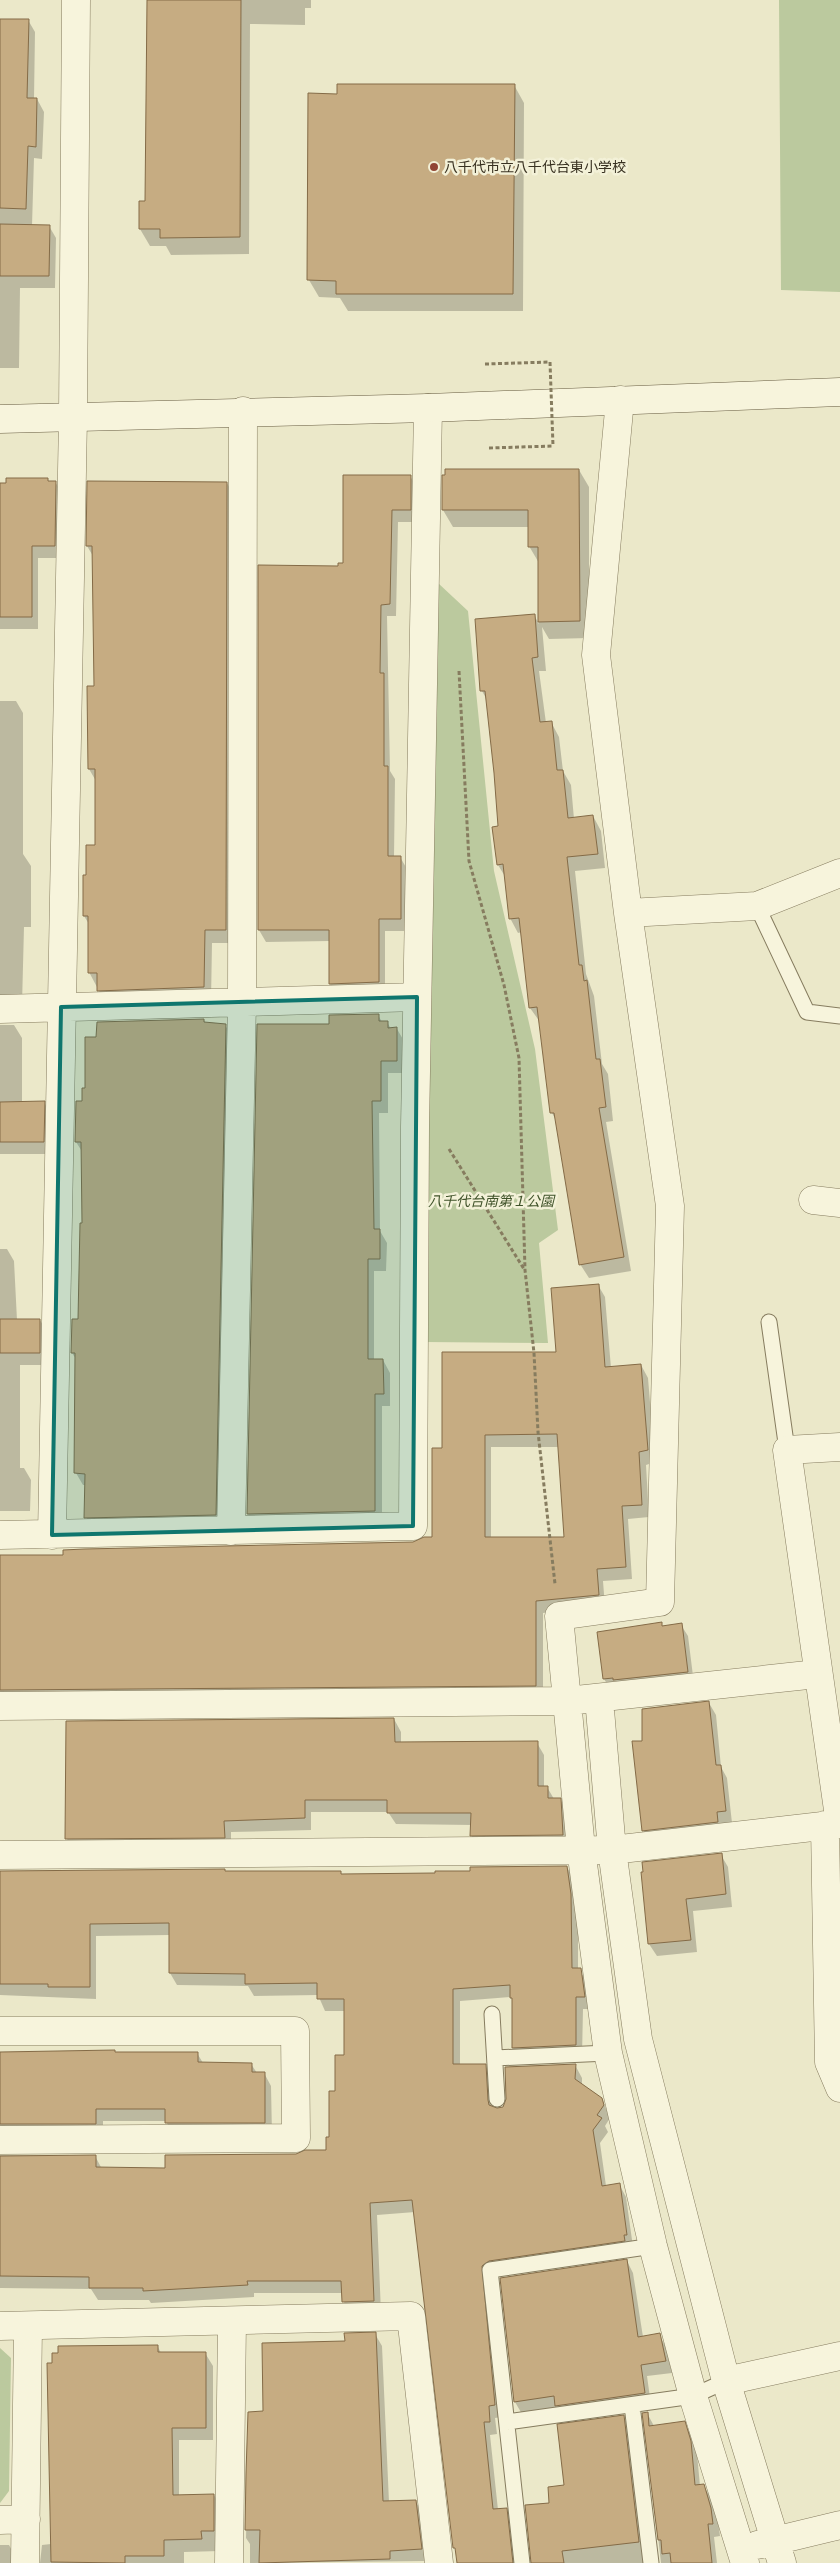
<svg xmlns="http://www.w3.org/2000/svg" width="840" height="2563" viewBox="0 0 840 2563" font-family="Georgia,'Noto Sans JP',serif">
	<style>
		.green { fill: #bbc99e }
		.shadow { fill: #0003; fill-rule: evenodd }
		.building { fill: #c6ac82; stroke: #846b47; fill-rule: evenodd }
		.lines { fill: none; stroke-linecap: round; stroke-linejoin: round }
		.lane-casing { stroke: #867c5f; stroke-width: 17 }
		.street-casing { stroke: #867c5f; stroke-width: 29 }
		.secondary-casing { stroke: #685d42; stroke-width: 29 }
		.path { stroke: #867c5f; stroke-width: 3; stroke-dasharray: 4 2.5; stroke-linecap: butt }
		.lane { stroke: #f7f4dc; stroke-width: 15 }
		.street { stroke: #f7f4dc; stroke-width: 28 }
		.secondary { stroke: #f7f4dc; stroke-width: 28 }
		.path-bridge { stroke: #867c5f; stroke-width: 3; stroke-dasharray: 4 2.5; stroke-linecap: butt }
		.marked { fill: #0f766e; fill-opacity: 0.2; stroke: #0f766e; stroke-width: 4; stroke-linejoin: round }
		.poi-dot { fill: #914534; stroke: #f3f1d8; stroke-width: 2 }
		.labels { text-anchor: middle; stroke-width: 5; stroke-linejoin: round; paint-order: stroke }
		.poi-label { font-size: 14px; fill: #383121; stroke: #f3f1d8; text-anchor: start }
		.park-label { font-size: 14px; font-style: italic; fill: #40532a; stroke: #f3f1d8 }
	</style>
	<rect width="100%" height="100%" fill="#ebe8c9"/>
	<!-- green -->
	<path class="green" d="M779 0H840V292L781 290Z
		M438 583 468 611 494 871 535 1049 558 1230 539 1243 548 1343 425 1342Z
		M0 2348 11 2358 9 2491 0 2503Z"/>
	<!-- shadow -->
	<path class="shadow" d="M148 0H311V8H305V25L250 24 249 254 171 255 166 246H150L140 229 147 202Z
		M0 19 28 20 35 32 34 99H37L44 112 42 159 34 158 32 226H49L56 238 55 288H20L19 368H0Z
		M514 85 524 103 523 311H348L340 298 319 297 309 280 338 95Z
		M579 470 589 487V638L549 639 542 627 546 671H539L546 723 551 722 559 737 563 771 571 785 574 819 593 816 601 831 605 868 575 871 586 974 594 996 602 1064 608 1074 613 1121 606 1122 631 1271 589 1278 580 1264 557 1122 552 1113 540 1022 530 1008 522 932 518 933 510 918 506 878 498 865 499 827 495 773 487 700 482 691 534 615 539 624V563L529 546 530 527H453L443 510Z
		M410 476 417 488V522H398L396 616H387L390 771 395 779 394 857H400L407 869V931H385V994L337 996 330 984V941L266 942 259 930 340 567 345 564Z
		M47 479 49 482H55L63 494 61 558H38V629H0V484Z
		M227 483 234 496 233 943H212L211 1001 106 1004 89 972V924L84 916 87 876 96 846V781L89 769 95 688 93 556 87 546Z
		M0 701H16L23 713V854L31 866V927H24L22 1005 0 1008Z
		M378 1015 382 1022H387L391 1029H397L404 1041V1073H388V1113H379L380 1231 387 1243 386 1271H374V1360H383L390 1373V1406H382V1523L255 1526 248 1514 330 1025Z
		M204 1020 205 1023 225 1025 232 1037 222 1527 93 1529 86 1517V1485H83L76 1473V1359L72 1353 73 1320H79L84 1224 83 1153 76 1142 86 1089 98 1038Z
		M0 1025H14L22 1038V1103L44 1102 51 1115 50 1154H0Z
		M0 1249H7L14 1261 17 1320H40L47 1333 46 1365H20V1468H24L31 1480 30 1511H0Z
		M598 1285 605 1297 611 1368 641 1365 648 1378 655 1462 646 1465 649 1517 628 1519 632 1579 603 1581 605 1607 543 1613V1698L0 1701V1556H65L414 1543 433 1538 443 1449 558 1353ZM491 1447H559L565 1538H491Z
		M661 1624 663 1628 681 1625 688 1636 694 1684 611 1690 604 1679Z
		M709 1703 716 1715 721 1767 727 1778 732 1823 650 1843 643 1830 644 1742Z
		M394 1719 401 1732V1743H537L544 1755V1787H547L554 1799H560L567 1812 570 1847H478L471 1835 472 1825 396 1824 388 1812H311V1830L231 1832V1849L74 1851 67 1839Z
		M721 1855 728 1867 732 1907 693 1911 697 1952 657 1956 649 1944Z
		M567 1867 574 1880 578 1907V1969L587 1981 591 2009H583L582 2057 520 2060 513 2048V2002L511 1997 460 2001V2065H485L492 2077 494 2108H503L575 2065 582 2078V2085L602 2099 610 2118 605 2126 608 2132 600 2143 606 2186 619 2184 626 2197 633 2247 496 2273 502 2417 495 2418 497 2434 490 2435 498 2510 506 2509 513 2521 518 2563H458L415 2212 377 2215 381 2313 351 2314 344 2302 343 2293H254V2297L151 2303 149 2300H98L91 2289 0 2288V2155L95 2156 102 2169H166L327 2151 336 2092 345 2056V2011H325L318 1995 254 1996 248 1986 177 1985 170 1973V1935L96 1936V1999L0 1995V1872L436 1875Z
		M0 2053H197L203 2063 251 2064 257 2073H264L271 2086 272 2135H173L166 2121H103V2136L0 2138Z
		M627 2261 633 2273 643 2337 659 2335 666 2347 672 2373 647 2376 651 2405 522 2414 515 2402Z
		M375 2334 382 2346 389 2502 415 2501 423 2513 425 2561 250 2563V2544L246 2538 249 2413 264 2412 346 2343Z
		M158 2347 161 2353H205L213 2366V2440H179V2496L214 2495 221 2508 220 2551 184 2552V2563H40L42 2545 51 2544Z
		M647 2413 654 2426 684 2423 691 2435 697 2454 700 2486 703 2485 711 2498 718 2521 720 2536 714 2537 717 2563H661L644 2414Z
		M623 2416 630 2429 646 2563H532L551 2504Z
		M0 2545H9L16 2558V2563H0Z"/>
	<!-- building -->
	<path class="building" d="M147 0H241L240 237 160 238V229H139V201H145Z
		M0 19H29L27 98H37L36 147 28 146 26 209 0 208Z
		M337 84H515L513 294H336V281L307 280 308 93 337 94Z
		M0 224 50 225 49 276H0Z
		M445 469H579L580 621 538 622V547H528V510H442V475H445Z
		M343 475H411V510H392L390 604 381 605 380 673H384V766H388V856H401V919H379V982L329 984V930H258V565L338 566V563H343Z
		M6 478H48V481H56L55 546H32V617H0V483H6Z
		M87 481 227 482 226 930H205L204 987 97 991V973H88V916H83V875H86V845H95V769H88L87 686H94L92 546H86Z
		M535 614 538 657 532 658 540 722 552 721 557 770H563L568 818 593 815 598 854 567 857 579 965H582L584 981 587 980 596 1059H600L606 1107 599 1108 624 1257 579 1265 554 1113H550L537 1007 529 1008 519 918 509 919 503 864 497 865 492 827 498 826 494 773 485 691H480L475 619Z
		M379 1014V1021H388V1028L397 1027V1061H381V1101H372L374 1229H380V1259H368V1359H383L384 1394H375V1511L247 1514 257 1024H329V1015Z
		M204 1019V1022L226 1024 216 1515 84 1518 85 1474 74 1473 75 1353H71L72 1319H78L80 1223H82L81 1142H75L76 1101H82V1088H85V1037H96L97 1022Z
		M45 1101 44 1142H0V1102Z
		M599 1284 605 1367 641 1364 648 1450 639 1452 642 1505 622 1506 626 1567 597 1569 599 1595 536 1601V1686L0 1690V1555H63V1550L84 1549 413 1542 424 1537H432V1448H442V1352H556L551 1288ZM557 1434 564 1537H485V1435Z
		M0 1319H40V1353H0Z
		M662 1622V1626L682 1623 688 1672 613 1680V1678L603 1679 597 1632Z
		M709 1701 716 1765H721L726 1811 717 1812 718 1822 642 1831 632 1741H642V1709Z
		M394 1718 395 1742 538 1741V1786H548V1798H561L563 1835 470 1836 471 1813H387V1800H305V1818L224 1821 225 1838 65 1839 66 1721Z
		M722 1853 726 1894 686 1899 691 1940 648 1944 641 1872H643L642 1862Z
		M567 1866 571 1894 572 1968H581L585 1997H576V2045L512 2048V1998H510V1985L453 1989V2064H486L488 2100 489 2105 497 2108 503 2107 506 2099 505 2067 576 2064 575 2079 602 2098 604 2105 597 2115 602 2118 593 2130 602 2186 620 2183 627 2235H624L625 2241 489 2261 482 2266 495 2405 489 2406 490 2422H484L493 2509 507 2508 513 2563H457L455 2548H453L412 2200 370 2203 374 2301 342 2302 341 2281H247L248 2285 143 2291V2288H89V2277L0 2276V2156L96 2155V2167L165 2168V2155L296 2154 305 2150H326V2137H329V2091H335V2055H344V1999H317V1983L245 1984V1974L169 1973V1923L90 1924V1987H48V1984H0V1871L225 1869V1871H341V1874L435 1873V1871H470V1867Z
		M115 2050V2052H198V2062L252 2063V2072H265V2123H165V2109H96V2124H0V2052Z
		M627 2259 638 2337 660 2333 666 2361 641 2365 645 2393 555 2406 554 2396 514 2402 500 2278Z
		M376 2332 383 2501 416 2500 422 2549 390 2551V2559L259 2563 260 2530H245L246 2473 248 2412 263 2411 262 2343 345 2341 344 2333Z
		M158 2345V2352H206V2428H172L173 2495 214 2494V2531H201L202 2539 164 2540V2556H125V2563L51 2562 47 2363H52V2353H58V2346Z
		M648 2412 649 2426 685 2421 691 2441 695 2485 704 2484 711 2508 713 2524H708L712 2563H671L670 2553 662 2554 661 2540H658L642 2413Z
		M624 2415 639 2542 562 2551 564 2563H531L525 2505 549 2503 548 2487 564 2485 557 2424Z"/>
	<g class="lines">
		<defs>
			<path id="lane" d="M757 906 807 1012 840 1016
				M769 1322 787 1450
				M492 2014 497 2099
				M495 2058 608 2053
				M632 2405 651 2563
				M507 2422 693 2396 726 2381
				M522 2563 490 2270 653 2246"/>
			<path id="street" d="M620 400 596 655 628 913 670 1206 660 1602 559 1616 581 1849 608 2053 653 2246 693 2396 745 2563
				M628 913 757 906 840 873
				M0 1009 417 997
				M813 1200 840 1203
				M231 1531 242 1002 243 411
				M0 1535 413 1526 415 1127 428 408
				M52 1535 73 418 76 0
				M599 1698 612 1850 638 2039 726 2381 782 2563
				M0 1706 567 1701 817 1674
				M840 1824 787 1450 840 1447
				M825 1825 829 2062 840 2088
				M0 1855 612 1850 840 1824
				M0 2031H295L296 2138 0 2140
				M0 2326 411 2316 439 2563
				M726 2381 840 2356
				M0 2520 26 2519
				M757 2545 840 2525
				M25 2563 28 2326
				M229 2563 232 2321"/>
			<path id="secondary" d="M0 419 428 408 840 392"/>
		</defs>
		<!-- lane casing -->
		<use href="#lane" class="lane-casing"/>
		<!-- street casing -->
		<use href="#street" class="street-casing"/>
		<!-- secondary casing -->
		<use href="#secondary" class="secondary-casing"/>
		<!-- path -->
		<path class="path" d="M485 364 550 362
			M489 448 553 446
			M459 671 469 861 504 985 519 1058 525 1270 534 1353 538 1432 555 1584
			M449 1149 524 1269"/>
		<!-- lane -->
		<use href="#lane" class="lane"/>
		<!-- street -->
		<use href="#street" class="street"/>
		<!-- secondary -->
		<use href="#secondary" class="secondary"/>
		<!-- path-bridge -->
		<path class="path-bridge" d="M550 362 553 446"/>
	</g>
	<!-- marked area -->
	<path class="marked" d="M417 997 413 1526 52 1535 61 1007Z"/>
	<!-- markers -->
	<circle class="poi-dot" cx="434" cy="167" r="5"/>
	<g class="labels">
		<!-- poi labels -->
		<g class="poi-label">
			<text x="444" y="172">八千代市立八千代台東小学校</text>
		</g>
		<!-- park labels -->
		<g class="park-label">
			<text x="491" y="1206">八千代台南第１公園</text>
		</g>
	</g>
</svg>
